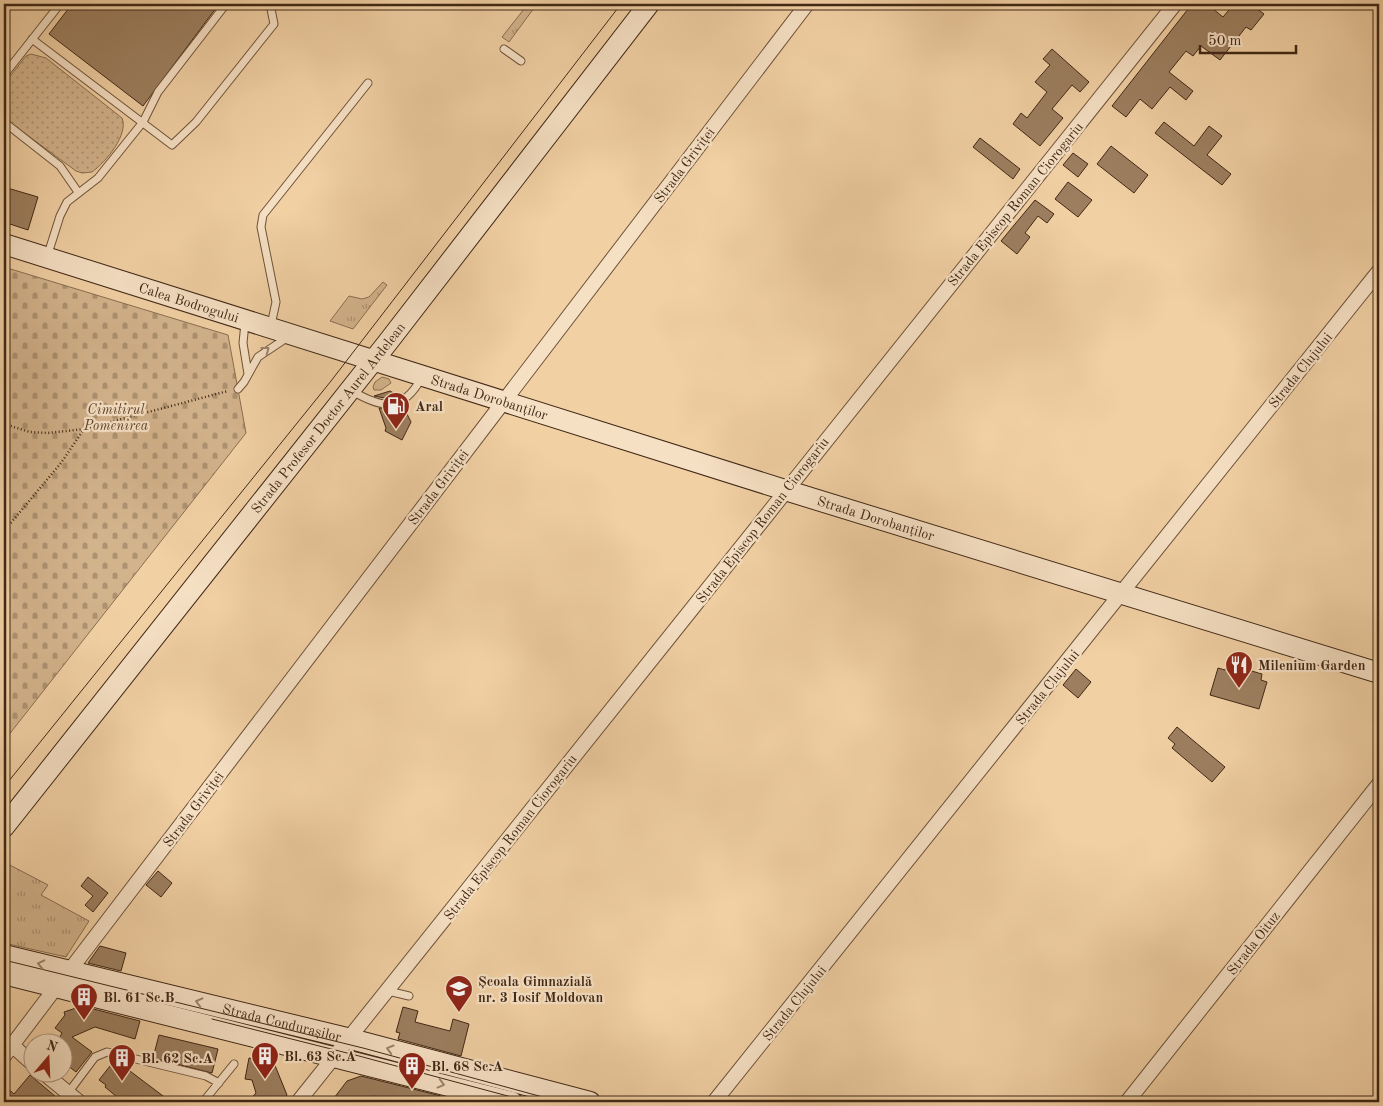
<svg xmlns="http://www.w3.org/2000/svg" width="1383" height="1106" viewBox="0 0 1383 1106" font-family="'Old Standard TT',serif">
	<style>
		.grass { fill: url(#grass-tufts); stroke: #8a6e51 }
		.cemetery { fill: url(#cemetery-stones); stroke: #8a6e51 }
		.park { fill: url(#park-dots); stroke: #8a6e51 }
		.building { fill: #9d7f60; stroke: #412816 }
		.lines { fill: none; stroke-linecap: round; stroke-linejoin: round }
		.lane-casing { stroke: #6d523a; stroke-width: 9 }
		.street-casing { stroke: #6d523a; stroke-width: 16 }
		.secondary-casing { stroke: #412816; stroke-width: 22 }
		.path { stroke: #412816; stroke-width: 2.5; stroke-dasharray: 1 2.5; stroke-linecap: butt }
		.lane { stroke: #f6e0c4; stroke-width: 7 }
		.street { stroke: #f6e0c4; stroke-width: 14 }
		.secondary { stroke: #f6e0c4; stroke-width: 20 }
		.tram { stroke: #412816; stroke-width: 1 }
		.oneway { stroke: #9c846d }
		.labels { text-anchor: middle; stroke-width: 4.5; stroke-linejoin: round; paint-order: stroke }
		.street-label { font-size: 14px; fill: #412816; stroke: #f6e0c4 }
		.poi-label { font-size: 14px; font-weight: bold; fill: #412816; stroke: #f6e0c4; text-anchor: start }
		.park-label { font-size: 14px; font-style: italic; fill: #5e442e; stroke: #f6e0c4 }
	</style>
	<defs>
		<pattern id="grass-tufts" width="24" height="20" patternUnits="userSpaceOnUse" patternTransform="scale(1.25)"><rect width="24" height="20" fill="#d3b38c"/><path d="M3 7l-1-3M5 7V3M7 7l1-3M15 17l-1-3M17 17v-4M19 17l1-3" fill="none" stroke="#ad9271"/></pattern>
		<pattern id="cemetery-stones" width="16" height="16" patternUnits="userSpaceOnUse" patternTransform="scale(1.25)"><rect width="16" height="16" fill="#d3b38c"/><path d="M2 7V4a2 2 0 0 1 4 0v3zM10 15v-3a2 2 0 0 1 4 0v3z" fill="#ad9271"/></pattern>
		<pattern id="park-dots" width="8" height="8" patternUnits="userSpaceOnUse" patternTransform="scale(1.25)"><rect width="8" height="8" fill="#d3b38c"/><path d="M2 2h.1M6 6h.1" fill="none" stroke="#ad9271" stroke-width="1.8" stroke-linecap="round"/></pattern>
	</defs>
	<rect width="100%" height="100%" fill="#f1d0a4"/>
	<filter id="stains"><feTurbulence type="fractalNoise" baseFrequency=".004" numOctaves="4"/><feColorMatrix values="0 0 0 0 .2 0 0 0 0 .09 0 0 0 0 .02 0 0 0 .5 -.17"/></filter>
	<radialGradient id="worn" r=".72"><stop offset=".6" stop-color="#630" stop-opacity="0"/><stop offset="1" stop-color="#630" stop-opacity=".3"/></radialGradient>
	<!-- grass -->
	<path class="grass" d="M528 4H537L509 42 502 37Z
		M383 282 387 285 353 329 330 321 349 296 362 299 369 297Z
		M382 377 389 379 391 383 381 390H374L373 387 375 382Z
		M4 862 48 885 41 895 89 921 66 957 4 943Z"/>
	<!-- cemetery -->
	<path class="cemetery" d="M4 267 228 335 246 433 4 741Z"/>
	<!-- park -->
	<path class="park" d="M31 54 46 58 122 118C129 134 106 162 92 172L82 173 76 171 4 118V84L26 56Z"/>
	<!-- building -->
	<path class="building" d="M72 4H219L143 106 49 34Z
		M1192 4H1207L1223 17 1234 4H1251L1264 14 1251 30 1246 27 1220 60 1201 46 1193 56 1186 51 1169 72 1193 91 1186 100 1170 87 1152 109 1140 99 1126 117 1112 106Z
		M1052 49 1089 82 1080 92 1072 85 1052 109 1063 118 1040 146 1013 124 1021 113 1027 118 1047 92 1035 82 1050 65 1043 59Z
		M1164 122 1194 146 1209 126 1222 136 1207 155 1231 174 1222 185 1155 133Z
		M980 138 1020 169 1013 179 973 147Z
		M1111 146 1148 175 1134 193 1097 164Z
		M1073 153 1088 164 1078 177 1063 165Z
		M1068 182 1092 200 1078 217 1055 199Z
		M4 187 38 197 28 230 4 222Z
		M1035 200 1054 214 1047 223 1038 216 1025 233 1030 237 1017 254 1001 241Z
		M390 391 399 396 390 399 374 396Z
		M403 406 411 422 402 440 385 431 386 428 379 408 391 409Z
		M1227 664 1262 674 1261 680 1267 682 1259 709 1210 695 1218 668 1225 670Z
		M1076 669 1091 682 1078 698 1063 685Z
		M1177 727 1225 767 1212 782 1172 748 1175 744 1168 738Z
		M158 871 172 883 161 897 146 885Z
		M88 877 108 893 93 912 85 905 93 896 81 886Z
		M100 946 126 953 121 971 88 963Z
		M82 1006 140 1021 135 1039 95 1027 72 1037 92 1052 76 1072 62 1061V1044H56L62 1033 55 1028 65 1015 64 1012Z
		M403 1007 418 1011 415 1022 450 1031 453 1019 469 1024 461 1056 398 1039 400 1033 396 1032Z
		M159 1035 218 1049 212 1073 153 1058Z
		M249 1058 274 1063 287 1095 280 1102H248L256 1093 252 1080 245 1079Z
		M114 1061 121 1067 122 1065 171 1102H123L105 1087 106 1085 99 1080Z
		M30 1075 62 1102H4V1085L14 1094Z
		M361 1076 441 1096 440 1102H396L374 1096 368 1101 331 1102 347 1081Z"/>
	<g class="lines">
		<defs>
			<path id="lane" d="M32 39 172 145 196 122 274 24 270 4
				M504 49 521 61
				M4 75 60 4
				M4 122 60 166 78 192
				M47 257 60 216 67 202 98 178 143 122 158 92 226 4
				M245 323 243 343 248 374
				M271 325 276 302 261 227 263 215 368 83
				M238 389 244 382 258 357 288 337
				M352 391C383 409 402 412 421 379
				M388 991 409 996
				M68 1093 95 1057 107 1052 206 1076 219 1083
				M203 1102 234 1064"/>
			<path id="street" d="M70 970 807 4
				M13 1046 32 1063
				M4 1056 57 986
				M45 1074 79 1102
				M298 1102 1175 4
				M714 1102 1379 271
				M1127 1102 1379 784"/>
			<g id="secondary">
				<path id="s1" d="M4 244 785 490 1379 673"/>
				<path id="s2" d="M4 827 388 342 649 4"/>
				<path id="s3" d="M4 955 351 1039 590 1102"/>
				<path d="M4 974 512 1102"/>
			</g>
		</defs>
		<!-- lane casing -->
		<use href="#lane" class="lane-casing"/>
		<!-- street casing -->
		<use href="#street" class="street-casing"/>
		<!-- secondary casing -->
		<use href="#secondary" class="secondary-casing"/>
		<!-- path -->
		<path class="path" d="M4 424 30 432 48 433 84 429 228 391
			M4 438 8 425
			M4 531 61 463 84 429"/>
		<!-- lane -->
		<use href="#lane" class="lane"/>
		<!-- street -->
		<use href="#street" class="street"/>
		<!-- secondary -->
		<use href="#secondary" class="secondary"/>
		<!-- tram -->
		<path class="tram" d="M4 787 331 381 621 4
			M4 960 363 1048 561 1102
			M212 1019 359 1056 530 1102"/>
	</g>
	<!-- one-way arrows -->
	<defs><path id="oneway-chevron" d="M-2-3.5L2.5 0L-2 3.5" fill="none" stroke-width="1.6" stroke-linecap="round" stroke-linejoin="round" transform="scale(1.25)"/></defs>
	<g class="oneway">
		<use href="#oneway-chevron" transform="translate(266 350) rotate(-37)"/>
		<use href="#oneway-chevron" transform="translate(41 964) rotate(-167)"/>
		<use href="#oneway-chevron" transform="translate(199 1002) rotate(-166)"/>
		<use href="#oneway-chevron" transform="translate(390 1049) rotate(-164)"/>
		<use href="#oneway-chevron" transform="translate(441 1084) rotate(15)"/>
	</g>
	<!-- icons -->
	<defs>
		<symbol id="fuel-pin" viewBox="-11 -11 22 30"><path d="M0 17L-7.5 6A9.5 9.5 0 1 1 7.5 6Z" fill="#8f2418" stroke="#f6e0c4"/><path d="M-5.5-6h7V0h2V4h1.3V-2.5L3-4.5l.8-.8L6-3V5H2.5V1h-1V6h-7ZM-4.2-4.7v3.2H.2V-4.7Z" fill="#fff"/></symbol>
		<symbol id="restaurant-pin" viewBox="-11 -11 22 30"><path d="M0 17L-7.5 6A9.5 9.5 0 1 1 7.5 6Z" fill="#8f2418" stroke="#f6e0c4"/><path d="M-5-6h1v4h1v-4h1v4h1v-4h1v5L-1.5 .5V6h-2V.5L-5-1ZM5-6V6H3V1.5H1.5Q1.5-4 5-6Z" fill="#fff"/></symbol>
		<symbol id="school-pin" viewBox="-11 -11 22 30"><path d="M0 17L-7.5 6A9.5 9.5 0 1 1 7.5 6Z" fill="#8f2418" stroke="#f6e0c4"/><path d="M0-5L7-2L0 1L-7-2ZM-4 1L0 2.5L4 1V4Q0 6-4 4Z" fill="#fff"/></symbol>
		<symbol id="building-pin" viewBox="-11 -11 22 30"><path d="M0 17L-7.5 6A9.5 9.5 0 1 1 7.5 6Z" fill="#8f2418" stroke="#f6e0c4"/><path d="M-4-6H4V6H1V3H-1V6H-4ZM-2.5-4.3h1.7v1.8h-1.7ZM.8-4.3h1.7v1.8H.8ZM-2.5-1h1.7V.8h-1.7ZM.8-1h1.7V.8H.8Z" fill="#fff"/></symbol>
	</defs>
	<g fill-rule="evenodd">
		<use href="#fuel-pin" x="380" y="390" width="32" height="43"/>
		<use href="#restaurant-pin" x="1223" y="649" width="32" height="43"/>
		<use href="#school-pin" x="443" y="973" width="32" height="43"/>
		<use href="#building-pin" x="68" y="981" width="32" height="43"/>
		<use href="#building-pin" x="249" y="1040" width="32" height="43"/>
		<use href="#building-pin" x="106" y="1042" width="32" height="43"/>
		<use href="#building-pin" x="396" y="1050" width="32" height="43"/>
	</g>
	<g class="labels">
		<!-- street labels -->
		<g class="street-label">
			<text transform="translate(684 165) rotate(-53)" y="5">Strada Griviței</text>
			<text transform="translate(1015 204) rotate(-51)" y="5">Strada Episcop Roman Ciorogariu</text>
			<text dy="5" stroke="none"><textPath href="#s1" startOffset="194">Calea Bodrogului</textPath></text>
			<text transform="translate(1300 370) rotate(-51)" y="5">Strada Clujului</text>
			<text dy="5" stroke="none"><textPath href="#s1" startOffset="509">Strada Dorobanților</textPath></text>
			<text dy="5" stroke="none"><textPath href="#s2" startOffset="522">Strada Profesor Doctor Aurel Ardelean</textPath></text>
			<text transform="translate(438 487) rotate(-53)" y="5">Strada Griviței</text>
			<text dy="5" stroke="none"><textPath href="#s1" startOffset="914">Strada Dorobanților</textPath></text>
			<text transform="translate(762 520) rotate(-52)" y="5">Strada Episcop Roman Ciorogariu</text>
			<text transform="translate(1047 687) rotate(-51)" y="5">Strada Clujului</text>
			<text transform="translate(193 809) rotate(-53)" y="5">Strada Griviței</text>
			<text transform="translate(510 837) rotate(-52)" y="5">Strada Episcop Roman Ciorogariu</text>
			<text transform="translate(1253 943) rotate(-52)" y="5">Strada Oituz</text>
			<text transform="translate(794 1003) rotate(-51)" y="5">Strada Clujului</text>
			<text dy="5" stroke="none"><textPath href="#s3" startOffset="286">Strada Condurașilor</textPath></text>
		</g>
		<!-- poi labels -->
		<g class="poi-label">
			<text x="415" y="411">Aral</text>
			<text x="1258" y="670">Milenium Garden</text>
			<text x="478" y="986">Școala Gimnazială<tspan x="478" dy="16">nr. 3 Iosif Moldovan</tspan></text>
			<text x="103" y="1002">Bl. 61 Sc.B</text>
			<text x="284" y="1061">Bl. 63 Sc.A</text>
			<text x="141" y="1063">Bl. 62 Sc.A</text>
			<text x="431" y="1071">Bl. 68 Sc.A</text>
		</g>
		<!-- park labels -->
		<g class="park-label">
			<text x="116" y="414">Cimitirul<tspan x="116" dy="16">Pomenirea</tspan></text>
		</g>
	</g>
	<!-- margin -->
	<rect width="1383" height="1106" fill="none" stroke="#f1d0a4" stroke-width="20"/>
	<rect x="5" y="5" width="1373" height="1096" fill="none" stroke="#412816" stroke-width="2.5"/>
	<rect x="10" y="10" width="1363" height="1086" fill="none" stroke="#412816"/>
	<!-- north arrow -->
	<g transform="translate(48 1058) rotate(19)"><circle r="24" fill="#f6e0c4" stroke="#ae967e"/>
	<path d="M0-4L9 19L0 12L-9 19Z" fill="#8f2418"/>
	<text y="-8" font-size="14" font-weight="bold" text-anchor="middle" fill="#412816">N</text>
	</g>
	<!-- scale -->
	<path d="M1200 45v8h96v-8" fill="none" stroke="#412816" stroke-width="2.5"/>
	<text x="1208" y="45" font-size="15" fill="#412816" stroke="#f6e0c4" stroke-width="4" paint-order="stroke">50 m</text>
	<rect width="100%" height="100%" filter="url(#stains)"/>
	<rect width="100%" height="100%" fill="url(#worn)"/>
</svg>
